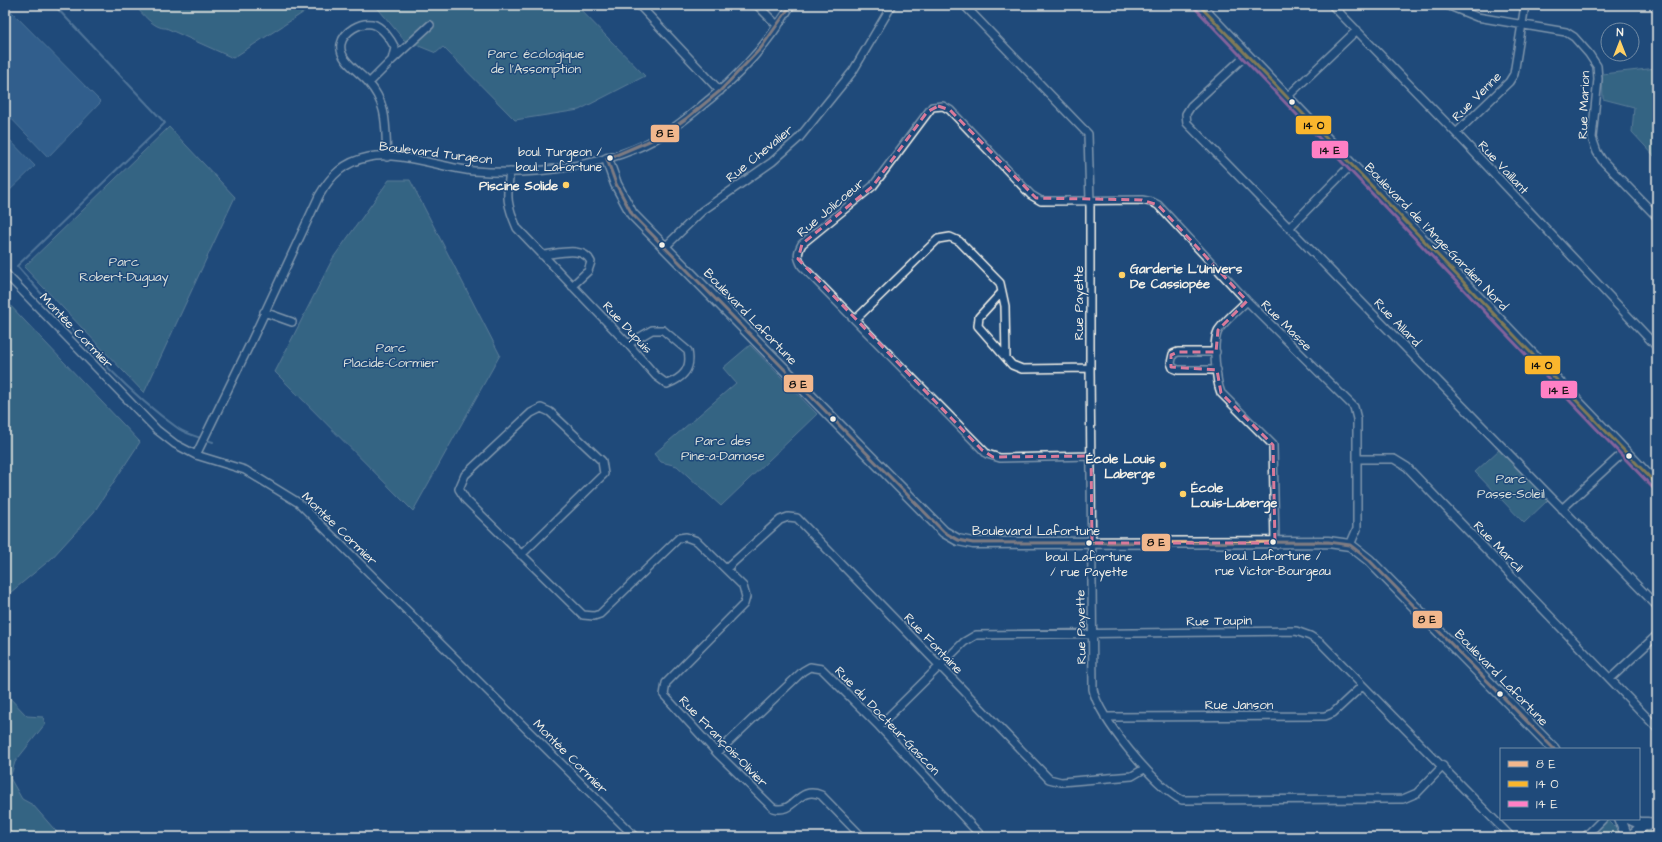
<svg xmlns="http://www.w3.org/2000/svg" width="1662" height="842" viewBox="0 0 1662 842" font-family="'Architects Daughter',sans-serif">
	<style>
		.green { fill: #50838f; stroke: #a2babc }
		.water { fill: #4777a3; stroke: #8ca8bf }
		.lines { fill: none; stroke-linecap: round; stroke-linejoin: round }
		.stream { stroke: #8ca8bf; stroke-width: 2 }
		.street-casing { stroke: #f4f1e8; stroke-width: 10 }
		.secondary-casing { stroke: #f4f1e8; stroke-width: 13 }
		.street { stroke: #1f4a7a; stroke-width: 7 }
		.secondary { stroke: #1f4a7a; stroke-width: 10 }
		.bus-1-casing { stroke: #1f4a7a; stroke-width: 6 }
		.bus-2-casing { stroke: #1f4a7a; stroke-width: 6 }
		.bus-3-casing { stroke: #1f4a7a; stroke-width: 6 }
		.bus-1 { stroke: #f1b78d; stroke-width: 3 }
		.bus-2 { stroke: #fab62d; stroke-width: 3 }
		.bus-3 { stroke: #ff80c5; stroke-width: 3 }
		.marked { fill: none; stroke: #d87a9a; stroke-width: 3; stroke-dasharray: 8 5; stroke-linejoin: round }
		.bus-dot { fill: #f4f1e8; stroke: #1f4a7a; stroke-width: 1.5 }
		.poi-dot { fill: #ffd166; stroke: #1f4a7a; stroke-width: 1.5 }
		.labels { text-anchor: middle; stroke-width: 3; stroke-linejoin: round; paint-order: stroke }
		.bus-label { font-size: 12px; fill: #f4f1e8; stroke: #1f4a7a }
		.park-label { font-size: 13px; fill: #dbe0db; stroke: #1f4a7a }
		.street-label { font-size: 13px; fill: #f4f1e8; stroke: #1f4a7a }
		.poi-label { font-size: 13px; font-weight: bold; fill: #f4f1e8; stroke: #1f4a7a; text-anchor: end }
		.line-badge { stroke: #1f4a7a; stroke-width: 1.5 }
		.pale-badge-label { font-size: 11px; text-anchor: middle; font-weight: bold; fill: #111 }
	</style>
	<rect width="100%" height="100%" fill="#1f4a7a"/>
	<filter id="ink" filterUnits="userSpaceOnUse"><feTurbulence type="fractalNoise" baseFrequency=".025" numOctaves="2"/><feDisplacementMap in="SourceGraphic" scale="8" xChannelSelector="R" yChannelSelector="G"/><feConvolveMatrix kernelMatrix="1 2 1 2 8 2 1 2 1" color-interpolation-filters="sRGB"/></filter>
	<g filter="url(#ink)">
		<!-- green -->
		<path class="green" d="M134 5H315L233 58 166 28C154 29 142 13 134 5Z
			M375 5H576L645 76 579 110 515 120 443 47 436 53 404 40Z
			M1657 68V159L1632 132 1634 107 1603 99 1602 74Z
			M169 127 235 197 144 393 24 267Z
			M389 180H410L500 355 413 511 275 372 333 258Z
			M5 300 140 442 94 512 51 559 5 597Z
			M750 345 817 414 721 506 677 466 661 462 654 454 736 383 723 368Z
			M1500 449 1548 500 1524 523 1475 472Z
			M5 693 27 716 43 717 45 724 15 762 10 778 22 799 33 805 61 837H5Z
			M1608 820 1618 830 1621 837H1590Z
			M1657 828V837H1639L1649 830Z"/>
		<!-- water -->
		<path class="water" d="M5 5 101 102 48 157 5 112Z
			M5 135 35 166 5 195Z"/>
		<g class="lines">
			<!-- stream -->
			<path class="stream" d="M54 5 165 123 17 266C67 322 116 385 179 429 188 435 202 438 213 442"/>
			<defs>
				<path id="street" d="M639 5 720 91
					M757 5 778 26
					M964 5 1088 134 1090 201V368L1093 689C1097 716 1156 788 1182 800L1403 799 1417 793 1443 766
					M1332 5 1456 133 1657 347
					M1447 5 1477 17 1566 32 1574 37 1589 54 1597 66 1598 79 1592 138 1597 152 1602 160 1657 217
					M1246 55 1191 106 1186 114 1187 123 1657 606
					M392 60 430 25
					M369 83 392 60 395 48C391 40 382 26 372 24 360 22 344 31 341 44 338 60 360 72 368 82 389 106 385 128 387 157
					M1287 97 1357 30
					M1456 133 1509 82 1514 74 1525 5
					M510 172C506 197 507 205 517 228L628 344 656 376 667 384C683 378 692 369 688 351L663 330H652L628 344
					M1290 227 1351 165
					M665 247 702 211 772 162 799 138 853 71 892 5
					M542 255C557 254 584 245 591 262L588 271 572 286
					M5 273 157 430 175 444 196 455 245 470 299 503 635 837
					M1002 292 1005 306 1006 358
					M1247 301C1239 309 1223 322 1218 331 1212 343 1216 381 1221 393L1273 445 1275 543
					M264 312 292 322
					M855 320 938 239 950 237 959 241 1000 283 1002 292 979 317 978 326 1012 365 1022 369 1090 368
					M1216 352H1178L1173 354 1171 363 1173 368 1178 370H1217
					M196 455 251 342 319 196C331 175 344 162 369 157 399 151 443 168 474 171 531 176 613 166 662 135 680 125 695 111 710 99 743 72 770 41 791 5
					M1091 456 1000 458 987 454 802 266C797 257 797 253 802 244L873 186 932 107 943 106 950 110 1031 195 1041 201 1142 200 1152 202 1158 205 1247 301 1354 407 1357 419V529L1350 545
					M1358 459H1394L1407 467 1657 728
					M1562 509 1625 451
					M521 555 604 474 602 461 550 412 541 408 531 413 465 475 459 489 466 500 583 615 594 616 600 614 679 538 686 537 697 541 743 586 746 597 744 604 666 683 664 695 717 753 773 808C795 815 797 785 821 795L862 837
					M726 569 780 520 788 517 797 518 1049 779 1061 782 1132 776 1144 769
					M1610 679 1657 635
					M1105 717 1325 716 1333 713 1362 686
					M879 726 964 642 976 635 1296 631 1310 636 1321 643 1511 837
					M717 753 803 671 810 667 822 669 879 726 982 837
					M1585 837 1603 819"/>
				<path id="secondary" d="M1199 5 1657 485
					M607 159 616 184 632 214 944 532 958 540 973 543 1328 542 1350 545 1369 560 1554 749
					M1620 819 1627 837
					M1630 819 1639 823H1648
					M1630 837 1644 825 1657 822"/>
			</defs>
			<!-- street casing -->
			<use href="#street" class="street-casing"/>
			<!-- secondary casing -->
			<use href="#secondary" class="secondary-casing"/>
			<!-- street -->
			<use href="#street" class="street"/>
			<!-- secondary -->
			<use href="#secondary" class="secondary"/>
			<defs>
				<path id="bus-1" d="M791 5 761 48 720 91 687 118 661 136 607 159 616 184 632 214 944 532 958 540 973 543 1328 542 1350 545 1369 560 1554 749"/>
				<path id="bus-2" d="M1199 5 1657 485"/>
				<path id="bus-3" d="M1195 8 1653 488"/>
			</defs>
			<!-- bus-1 casing -->
			<use href="#bus-1" class="bus-1-casing"/>
			<!-- bus-2 casing -->
			<use href="#bus-2" class="bus-2-casing"/>
			<!-- bus-3 casing -->
			<use href="#bus-3" class="bus-3-casing"/>
			<!-- bus-1 -->
			<use href="#bus-1" class="bus-1"/>
			<!-- bus-2 -->
			<use href="#bus-2" class="bus-2"/>
			<!-- bus-3 -->
			<use href="#bus-3" class="bus-3"/>
		</g>
	</g>
	<!-- marked area -->
	<path d="M0 0H1662V842H0ZM938 106 950 110 1036 198 1142 200 1158 205 1247 301 1218 330 1216 352H1178L1171 355V367L1217 370 1221 393 1273 445 1275 543H1092L1091 456 993 457 982 450 798 259 802 244 873 186 927 112Z" fill="#1f4a7a" fill-opacity=".55" fill-rule="evenodd"/>
	<path class="marked" d="M938 106 950 110 1036 198 1142 200 1158 205 1247 301 1218 330 1216 352H1178L1171 355V367L1217 370 1221 393 1273 445 1275 543H1092L1091 456 993 457 982 450 798 259 802 244 873 186 927 112Z"/>
	<!-- markers -->
	<g class="bus-dot">
		<circle cx="1292" cy="102" r="3.5"/>
		<circle cx="610" cy="158" r="3.5"/>
		<circle cx="662" cy="245" r="3.5"/>
		<circle cx="833" cy="419" r="3.5"/>
		<circle cx="1629" cy="456" r="3.5"/>
		<circle cx="1273" cy="542" r="3.5"/>
		<circle cx="1089" cy="543" r="3.5"/>
		<circle cx="1500" cy="694" r="3.5"/>
	</g>
	<g class="poi-dot">
		<circle cx="566" cy="185" r="4"/>
		<circle cx="1122" cy="275" r="4"/>
		<circle cx="1163" cy="465" r="4"/>
		<circle cx="1183" cy="494" r="4"/>
	</g>
	<g class="labels">
		<!-- bus labels -->
		<g class="bus-label">
			<text x="602" y="156" text-anchor="end">boul. Turgeon /<tspan x="602" dy="15">boul. Lafortune</tspan></text>
			<text x="1273" y="560">boul. Lafortune /<tspan x="1273" dy="15">rue Victor-Bourgeau</tspan></text>
			<text x="1089" y="561">boul. Lafortune<tspan x="1089" dy="15">/ rue Payette</tspan></text>
		</g>
		<!-- park labels -->
		<g class="park-label">
			<text x="536" y="58">Parc écologique<tspan x="536" dy="15">de l'Assomption</tspan></text>
			<text x="124" y="266">Parc<tspan x="124" dy="15">Robert-Duguay</tspan></text>
			<text x="391" y="352">Parc<tspan x="391" dy="15">Placide-Cormier</tspan></text>
			<text x="723" y="445">Parc des<tspan x="723" dy="15">Pine-a-Damase</tspan></text>
			<text x="1511" y="483">Parc<tspan x="1511" dy="15">Passe-Soleil</tspan></text>
		</g>
		<!-- street labels -->
		<g class="street-label">
			<text transform="translate(1476 96) rotate(-45)" y="5">Rue Venne</text>
			<text transform="translate(1583 105) rotate(-88)" y="5">Rue Marion</text>
			<text transform="translate(436 152) rotate(7)" y="5">Boulevard Turgeon</text>
			<text transform="translate(759 153) rotate(-39)" y="5">Rue Chevalier</text>
			<text transform="translate(1504 167) rotate(47)" y="5">Rue Vaillant</text>
			<text transform="translate(830 207) rotate(-40)" y="5">Rue Jolicoeur</text>
			<text transform="translate(1437 236) rotate(46)" y="5">Boulevard de l'Ange-Gardien Nord</text>
			<text transform="translate(1078 303) rotate(-90)" y="5">Rue Payette</text>
			<text transform="translate(751 316) rotate(46)" y="5">Boulevard Lafortune</text>
			<text transform="translate(1398 322) rotate(46)" y="5">Rue Allard</text>
			<text transform="translate(1287 325) rotate(45)" y="5">Rue Masse</text>
			<text transform="translate(628 327) rotate(47)" y="5">Rue Dupuis</text>
			<text transform="translate(77 330) rotate(46)" y="5">Montée Cormier</text>
			<text transform="translate(340 528) rotate(44)" y="5">Montée Cormier</text>
			<text x="1036" y="535">Boulevard Lafortune</text>
			<text transform="translate(1499 546) rotate(46)" y="5">Rue Marcil</text>
			<text transform="translate(1219 620) rotate(-1)" y="5">Rue Toupin</text>
			<text transform="translate(1080 627) rotate(-91)" y="5">Rue Payette</text>
			<text transform="translate(934 643) rotate(46)" y="5">Rue Fontaine</text>
			<text transform="translate(1502 677) rotate(46)" y="5">Boulevard Lafortune</text>
			<text x="1239" y="709">Rue Janson</text>
			<text transform="translate(888 720) rotate(46)" y="5">Rue du Docteur-Gascon</text>
			<text transform="translate(724 741) rotate(46)" y="5">Rue François-Olivier</text>
			<text transform="translate(571 756) rotate(45)" y="5">Montée Cormier</text>
		</g>
		<!-- poi labels -->
		<g class="poi-label">
			<text x="558" y="190">Piscine Solide</text>
			<text x="1130" y="273" text-anchor="start">Garderie L'Univers<tspan x="1130" dy="15">De Cassiopée</tspan></text>
			<text x="1155" y="463">École Louis<tspan x="1155" dy="15">Laberge</tspan></text>
			<text x="1191" y="492" text-anchor="start">École<tspan x="1191" dy="15">Louis-Laberge</tspan></text>
		</g>
	</g>
	<g class="line-badge">
		<rect x="1295" y="115" width="37" height="20" rx="4" fill="#fab62d"/>
		<rect x="650" y="124" width="30" height="19" rx="4" fill="#f1b78d"/>
		<rect x="1311" y="140" width="38" height="19" rx="4" fill="#ff80c5"/>
		<rect x="1524" y="355" width="37" height="20" rx="4" fill="#fab62d"/>
		<rect x="783" y="374" width="31" height="19" rx="4" fill="#f1b78d"/>
		<rect x="1540" y="380" width="38" height="19" rx="4" fill="#ff80c5"/>
		<rect x="1141" y="533" width="30" height="19" rx="4" fill="#f1b78d"/>
		<rect x="1412" y="610" width="31" height="19" rx="4" fill="#f1b78d"/>
	</g>
	<g class="pale-badge-label">
		<text x="1314" y="129">14 O</text>
		<text x="665" y="137">8 E</text>
		<text x="1330" y="154">14 E</text>
		<text x="1542" y="369">14 O</text>
		<text x="798" y="388">8 E</text>
		<text x="1559" y="394">14 E</text>
		<text x="1156" y="546">8 E</text>
		<text x="1427" y="623">8 E</text>
	</g>
	<!-- margin -->
	<rect width="1662" height="842" fill="none" stroke="#1f4a7a" stroke-width="20"/>
	<rect x="10" y="10" width="1642" height="822" fill="none" stroke="#f4f1e8" stroke-width="1.5" filter="url(#ink)"/>
	<!-- legend -->
	<rect x="1500" y="748" width="140" height="72" fill="#1f4a7a" stroke="#748da6"/>
	<rect x="1508" y="761" width="20" height="6" fill="#f1b78d" stroke="#748da6"/>
	<text x="1536" y="768" font-size="12" fill="#f4f1e8">8 E</text>
	<rect x="1508" y="781" width="20" height="6" fill="#fab62d" stroke="#748da6"/>
	<text x="1536" y="788" font-size="12" fill="#f4f1e8">14 O</text>
	<rect x="1508" y="801" width="20" height="6" fill="#ff80c5" stroke="#748da6"/>
	<text x="1536" y="808" font-size="12" fill="#f4f1e8">14 E</text>
	<!-- north arrow -->
	<g transform="translate(1620 42)"><circle r="19" fill="#1f4a7a" stroke="#748da6"/>
	<path d="M0-3L7 15L0 10L-7 15Z" fill="#ffd166"/>
	<text y="-6" font-size="11" font-weight="bold" text-anchor="middle" fill="#f4f1e8">N</text>
	</g>
</svg>
